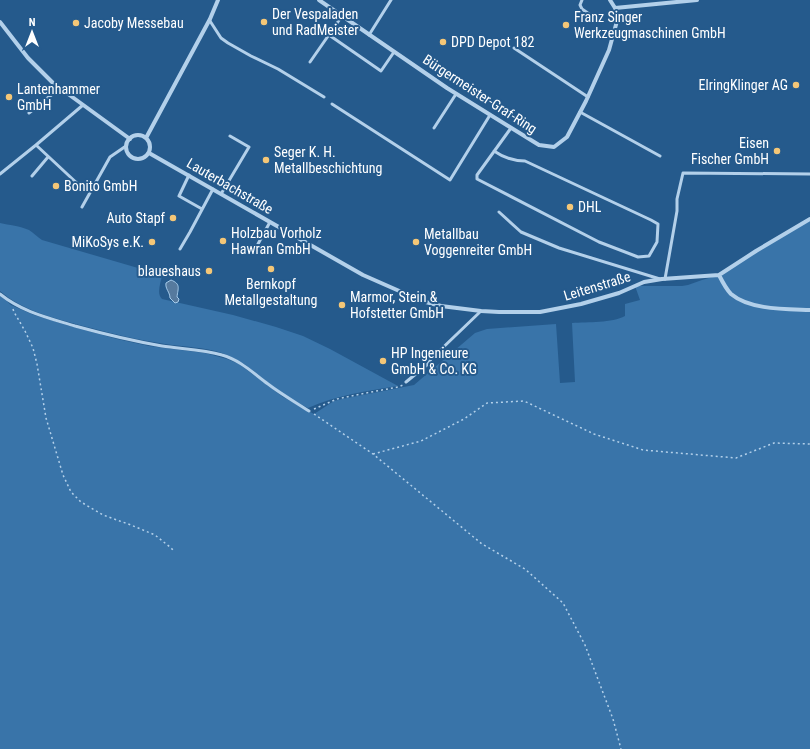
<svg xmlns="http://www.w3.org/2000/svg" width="810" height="749" viewBox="0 0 810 749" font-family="'Roboto Condensed',sans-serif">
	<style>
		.green { fill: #3974a9 }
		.water { fill: #567a9e; stroke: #a7cceb }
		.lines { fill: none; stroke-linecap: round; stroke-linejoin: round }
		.path { stroke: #b3d0ea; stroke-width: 1.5; stroke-dasharray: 2 3; stroke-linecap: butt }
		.lane { stroke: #b3d0ea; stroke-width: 3 }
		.street { stroke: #b3d0ea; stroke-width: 4 }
		.poi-dot { fill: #f5c777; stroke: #255a8c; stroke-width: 1.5 }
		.labels { text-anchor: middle; stroke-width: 4; stroke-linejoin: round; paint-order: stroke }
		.poi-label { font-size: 14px; fill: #fff; stroke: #255a8c; text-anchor: start }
		.street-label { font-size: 14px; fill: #fff; stroke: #255a8c }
	</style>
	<rect width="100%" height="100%" fill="#255a8c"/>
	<!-- green -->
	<path class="green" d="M810 219V749H0V295L11 305 20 309 34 315 70 326 117 339 149 346 205 353 227 359 239 364 283 397 314 414 334 401 342 399 414 385 475 333 487 329 556 324 560 383 575 382 572 323C588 322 612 323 625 316V304L640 300 635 286H682L688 285 702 280 719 275Z
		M0 223C9 225 20 226 29 230 34 233 37 237 42 240L162 275C161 283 156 293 162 299L233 315 276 327 303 336 330 349 398 386C367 391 337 395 308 408 297 402 285 396 275 388 259 375 242 360 222 353 204 347 184 347 165 344 138 340 110 333 83 326 54 318 23 311 0 291Z"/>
	<!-- water -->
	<path class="water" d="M171 280C181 284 178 288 177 297L179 299 178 302 175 303 170 298C170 292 165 289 166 283Z"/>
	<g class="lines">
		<!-- path -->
		<path class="path" d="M13 309 14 312 25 331 33 348 37 364 46 418 63 475 71 492 81 502 103 515 131 525 155 535 170 547 174 551
			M314 409 337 399 366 393 398 387 403 385
			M314 414 373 454 482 544 525 569 563 603 585 645 613 719 621 749
			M373 454 421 441 464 419 487 403 524 401 594 434 643 450 736 458 774 443 810 444"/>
		<!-- lane -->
		<path class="lane" d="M582 0 580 5 582 9 592 16
			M210 21 221 38 228 43 251 56 278 69 324 97
			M329 35 381 71 394 52
			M369 35 391 0
			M514 48 588 97
			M310 62 342 16
			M332 104 450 180 490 115
			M580 112 660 156
			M29 113 60 88
			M434 128 456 94
			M494 151C504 158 513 161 525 161L651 220 658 224 657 242 649 256 638 257 599 242 477 179V175L511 128
			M0 174 36 145
			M189 175 179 196 202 209
			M32 176 48 157
			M80 186 36 145 83 105
			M221 194 249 147 230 136
			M82 207 110 157 126 146
			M499 212 521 232 559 248 660 279
			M258 244 270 222
			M180 249 190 232 213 189
			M665 279 677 211V199L683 173 810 174
			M0 294C22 312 49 318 75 326 104 334 133 341 162 346 181 349 203 349 222 355 240 360 253 373 268 384 281 394 295 402 309 411
			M406 382 428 364 431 359 481 311"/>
		<!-- street -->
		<path class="street" d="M319 0 447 88 539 145 554 147 567 137 586 101 609 50 617 21 615 8 610 0
			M615 8 697 0
			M0 22 28 58 53 83 130 139
			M126 147a12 12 0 1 1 24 0a12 12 0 1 1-24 0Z
			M146 138 210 19 218 0
			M149 153 363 275 422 301 441 306 481 311 499 312H540L581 304 619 293 644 282 662 279 719 275 756 251 810 219
			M719 275C722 281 726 289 731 294 750 310 786 309 810 310"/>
	</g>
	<!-- markers -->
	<g class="poi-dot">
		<circle cx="264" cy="22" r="4"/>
		<circle cx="76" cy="23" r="4"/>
		<circle cx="566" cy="25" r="4"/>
		<circle cx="443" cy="42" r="4"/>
		<circle cx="796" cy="85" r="4"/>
		<circle cx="9" cy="97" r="4"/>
		<circle cx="777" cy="151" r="4"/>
		<circle cx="266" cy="160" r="4"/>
		<circle cx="56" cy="186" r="4"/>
		<circle cx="570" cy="207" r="4"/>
		<circle cx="173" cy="218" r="4"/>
		<circle cx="223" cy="241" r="4"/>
		<circle cx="152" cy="242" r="4"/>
		<circle cx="416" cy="242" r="4"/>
		<circle cx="271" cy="269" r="4"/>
		<circle cx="209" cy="271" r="4"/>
		<circle cx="342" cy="305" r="4"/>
		<circle cx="383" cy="361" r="4"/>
	</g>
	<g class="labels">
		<!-- poi labels -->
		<g class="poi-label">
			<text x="272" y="19">Der Vespaladen<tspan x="272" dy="16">und RadMeister</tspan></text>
			<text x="574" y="22">Franz Singer<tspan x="574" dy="16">Werkzeugmaschinen GmbH</tspan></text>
			<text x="84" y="28">Jacoby Messebau</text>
			<text x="451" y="47">DPD Depot 182</text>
			<text x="788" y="90" text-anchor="end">ElringKlinger AG</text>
			<text x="17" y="94">Lantenhammer<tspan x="17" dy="16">GmbH</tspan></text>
			<text x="769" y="148" text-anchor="end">Eisen<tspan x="769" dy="16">Fischer GmbH</tspan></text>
			<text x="274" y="157">Seger K. H.<tspan x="274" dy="16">Metallbeschichtung</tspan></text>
			<text x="64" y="191">Bonito GmbH</text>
			<text x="578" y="212">DHL</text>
			<text x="165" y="223" text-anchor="end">Auto Stapf</text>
			<text x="231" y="238">Holzbau Vorholz<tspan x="231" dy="16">Hawran GmbH</tspan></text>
			<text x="424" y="239">Metallbau<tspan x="424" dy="16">Voggenreiter GmbH</tspan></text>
			<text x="144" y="247" text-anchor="end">MiKoSys e.K.</text>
			<text x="201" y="276" text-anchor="end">blaueshaus</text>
			<text x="271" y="289" text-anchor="middle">Bernkopf<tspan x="271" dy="16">Metallgestaltung</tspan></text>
			<text x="350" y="302">Marmor, Stein &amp;<tspan x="350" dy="16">Hofstetter GmbH</tspan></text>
			<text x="391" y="358">HP Ingenieure<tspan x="391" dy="16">GmbH &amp; Co. KG</tspan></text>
		</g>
		<!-- street labels -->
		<g class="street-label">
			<text transform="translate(480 94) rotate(33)" y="5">Bürgermeister-Graf-Ring</text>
			<text transform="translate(230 186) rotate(30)" y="5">Lauterbachstraße</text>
			<text transform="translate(597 286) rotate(-17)" y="5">Leitenstraße</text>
		</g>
	</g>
	<!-- north arrow -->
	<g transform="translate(32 32)" stroke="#255a8c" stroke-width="3" paint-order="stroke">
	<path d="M0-3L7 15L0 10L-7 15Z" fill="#ffffff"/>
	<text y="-6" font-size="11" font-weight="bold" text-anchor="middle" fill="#ffffff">N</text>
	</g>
</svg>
